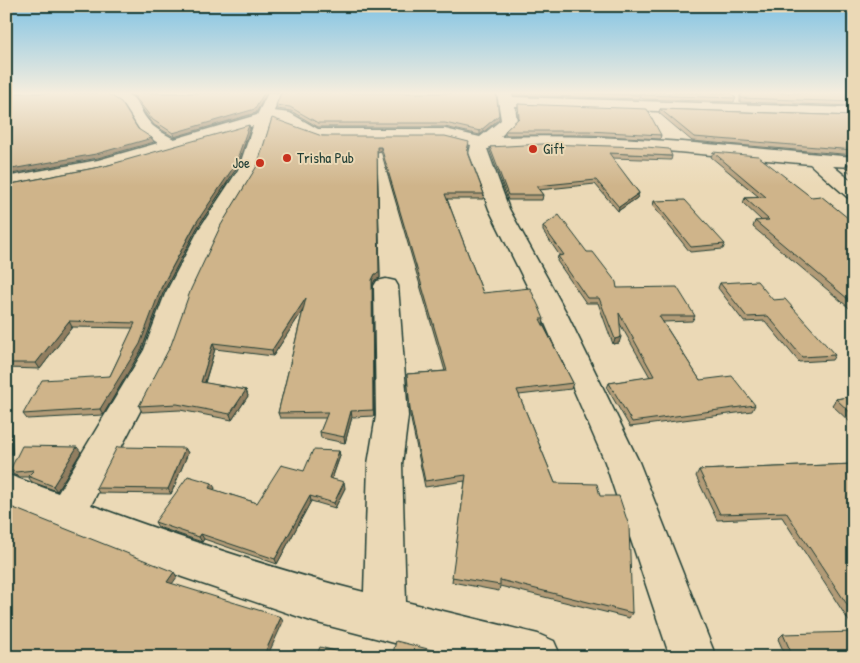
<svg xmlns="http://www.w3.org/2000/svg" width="860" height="663" viewBox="0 0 860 663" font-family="'Patrick Hand',sans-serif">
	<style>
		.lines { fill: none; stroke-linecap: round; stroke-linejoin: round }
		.minor-casing { stroke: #1f3d34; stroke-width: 3 }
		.minor { fill: #ebd9b6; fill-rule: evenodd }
		.wall { fill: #b29b77; stroke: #1f3d34 }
		.shaded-wall { fill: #917e61; stroke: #1f3d34 }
		.building { fill: #cfb48a; stroke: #1f3d34 }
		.poi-dot { fill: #c8321e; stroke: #ebd9b6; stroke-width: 2 }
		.labels { text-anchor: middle; stroke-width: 4; stroke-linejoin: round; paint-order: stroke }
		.far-poi-label { font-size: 15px; fill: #1f3d34; stroke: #ebd9b6; text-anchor: start }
	</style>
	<rect width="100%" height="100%" fill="#ebd9b6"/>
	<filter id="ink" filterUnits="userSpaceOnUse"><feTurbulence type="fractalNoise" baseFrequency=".02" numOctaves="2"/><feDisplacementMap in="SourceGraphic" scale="10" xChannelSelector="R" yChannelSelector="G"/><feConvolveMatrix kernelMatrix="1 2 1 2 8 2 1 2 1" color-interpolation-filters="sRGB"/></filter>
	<g filter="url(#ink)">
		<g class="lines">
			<defs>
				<path id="minor" d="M106 93C144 91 133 107 153 126 159 131 167 135 174 139L257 115 268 93H282L274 111 290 113 318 129H445L480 137 501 120 497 93H511L513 97 854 108V118L515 106 517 121 500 137C618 133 736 147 854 157V167L833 166 854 183V199L847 197 810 164 645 149 541 146 487 149 509 209 566 312 639 462 716 657H670L605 462 540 312 489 209 469 154 471 145 445 139H323C303 137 290 121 271 120L256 170 221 229 191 294 172 350 91 505C181 538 271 569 364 592L368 464 376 416 374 286 377 281 386 279 395 281 398 286 408 416 402 464 406 602 538 634 554 641 561 657H448L314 622 182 577 6 506V474L58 493 144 350 165 294 199 229 238 170 253 126 106 169 6 189V177L98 160 158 143 141 132 124 105Z"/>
			</defs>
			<!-- minor casing -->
			<use href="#minor" class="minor-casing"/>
			<!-- minor -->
			<use href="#minor" class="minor"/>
		</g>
		<!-- wall -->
		<path class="wall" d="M123 93H267L256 113 174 137 154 125 133 96Z
			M512 93H731L736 98 734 102 643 99 640 97V99L514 95Z
			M740 93H854V106L740 102Z
			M518 104 661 135 660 139 589 135H505V131L518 119Z
			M276 105 499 119 480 135 445 127H318L291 111 277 109Z
			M660 109 854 116V155L692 141 659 113Z
			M250 129 236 169 197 228 163 293 142 349 103 415 27 419 23 414 110 376 133 328 72 327 40 369 6 368V185L105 166Z
			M322 136 469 146 468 151 484 194 483 199H447L483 293 544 319 543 324 573 383 571 389 519 395 555 483 600 496 632 613 629 618 500 586 499 591 452 582 465 481 425 487 410 415 407 374 445 371 381 151 377 152 380 278 375 280 372 286 374 416 352 417 345 443 321 438 320 432 326 418H280L278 413 303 310 273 356 215 349 205 383 246 390 248 396 232 420 180 410 142 412 139 406Z
			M490 147 672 156 671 160 612 158 639 193 637 198 618 211 595 184 539 190 543 195 542 200H508L490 151Z
			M713 152 811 197 854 223V312L753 227 755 221H762L743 203 745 198 759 197 711 157Z
			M847 164H854V176L845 168Z
			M654 201 725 244 723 249 690 252 653 206Z
			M543 226 587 252 617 288 695 316 692 321 663 322 700 380 755 405 752 411 630 427 607 388 609 383 650 377 619 322V343L613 344 598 303H586L557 261 558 256H560L543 231Z
			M720 283 773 300 835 355 832 360 799 362 765 321 744 322 718 288Z
			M854 396V426L832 405 836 399Z
			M6 413 11 418 12 454H6Z
			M185 448 188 453 171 494 99 493 96 488Z
			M854 450V461L849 456Z
			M339 451 340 456 332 479 345 488 335 508 311 501 277 564 204 539 202 542 158 527 155 522 215 488 214 490 257 503 304 471Z
			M81 452 57 491 32 482 28 477H21L14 475 10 470Z
			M854 464V629L782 517 717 520 696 476 699 470Z
			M783 634 854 657H786L778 639Z"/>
		<!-- shaded-wall -->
		<path class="shaded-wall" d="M264 93H267L256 113 174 137 173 133Z
			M499 115V119L480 135V131Z
			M249 125 250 129 236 169 197 228 163 293 142 349 103 415 100 409 161 288Z
			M152 138 154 142 98 158 6 175V170Z
			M377 147H381V151L377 152 380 278 375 280 372 286 374 416 372 280 375 274Z
			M639 193 637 198 618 211 619 207Z
			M306 298 307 304 273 356 272 350Z
			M69 321 72 327 40 369 36 363Z
			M621 337 619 343 613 344 615 339Z
			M213 343 215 349 203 388 201 382Z
			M246 390 248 396 232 420 230 414Z
			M351 411 352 417 345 443 344 437Z
			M7 413 11 418 12 454 7 449Z
			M77 447 81 452 57 491 53 486Z
			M185 448 188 453 171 494 168 489Z
			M339 451 340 456 330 484 329 478Z
			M344 482 345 488 335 508 334 503Z
			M212 483 215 488 211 494 209 488Z
			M310 496 311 501 277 564 275 559Z
			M201 534 204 539 202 542 199 537Z
			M174 572 177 577 170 587 167 582Z
			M281 617 283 622 267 657H263Z"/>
		<!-- building -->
		<path class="building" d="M6 93H107L121 102 138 129 152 138 96 154 6 170Z
			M132 93H264L255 109 173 133 153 120Z
			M281 93H496L499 115 480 131 445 123H318L290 107 276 105Z
			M563 93H639L641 95Z
			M641 93H731L736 98 644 95Z
			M741 93H854V102L741 98Z
			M518 104 647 109 661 135 589 131H505L519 118Z
			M660 109 854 116V150L694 137Z
			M272 118 322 136H445L469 142 467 150 484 194H445L483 293 530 288 539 307 544 319H540L573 383 517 390 555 483 597 484 600 496H619L629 526 632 613 500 580V585L452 577 466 475 425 481 410 409 407 374 447 371 381 147H377L379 273 375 274 372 280 373 410 351 411 344 437 320 432 328 412 278 413 306 298 272 350 213 343 201 382 246 390 230 414 177 404 139 406 171 345 191 289 221 225 257 166Z
			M249 125 235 165 196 223 161 288 140 344 100 409 23 414 42 380 110 376 135 323 69 321 36 363H6V185L105 166Z
			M542 144 646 147 669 149 672 156 609 153 639 193 619 207 596 180 536 186 543 195H508L490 147Z
			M713 152 758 156 811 197 821 196 854 223V304L755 221 769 220 745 198 766 197Z
			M847 164H854V169Z
			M685 200 725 244 691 247 654 201Z
			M559 215 587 252H593L616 282 617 288 677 287 695 316H659L700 380 732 376 755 405 632 422 609 383 654 376 619 313 621 337 615 339 599 298H587L558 256 564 255 543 226Z
			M757 281 773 300 785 299 835 355 802 357 768 316 747 317 720 283Z
			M854 396V416L836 399Z
			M6 413H7V449H6Z
			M22 446 77 447 53 486 28 476 34 470 16 472 10 470Z
			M117 447 185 448 168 489 96 488Z
			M313 450 339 451 329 478 344 482 334 503 310 496 275 559 201 534 199 537 155 522 188 476 212 483 209 488 257 503 281 465 304 471Z
			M854 464V615L786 512 720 514 699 470Z
			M6 505 174 572 167 582 281 617 263 657H6Z
			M854 632V657H793L783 634Z
			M396 641 448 654 472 655V657H392Z
			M320 647 358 657H316Z"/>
	</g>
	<!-- sky -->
	<linearGradient id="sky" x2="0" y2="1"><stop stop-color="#81c3e4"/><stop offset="0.5" stop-color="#f6eede"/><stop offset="1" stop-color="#f6eede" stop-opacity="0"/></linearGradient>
	<rect width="860" height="186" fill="url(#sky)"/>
	<!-- markers -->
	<g class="poi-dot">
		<circle cx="533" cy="149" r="5"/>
		<circle cx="287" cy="158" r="5"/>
		<circle cx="260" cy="163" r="5"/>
	</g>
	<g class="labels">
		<!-- far-poi labels -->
		<g class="far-poi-label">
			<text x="543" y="154">Gift</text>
			<text x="297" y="163">Trisha Pub</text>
			<text x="250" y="168" text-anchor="end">Joe</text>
		</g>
	</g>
	<!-- margin -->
	<rect width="860" height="663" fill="none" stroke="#ebd9b6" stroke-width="25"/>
	<rect x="12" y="12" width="835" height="638" fill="none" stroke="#1f3d34" stroke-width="2" filter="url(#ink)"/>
</svg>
